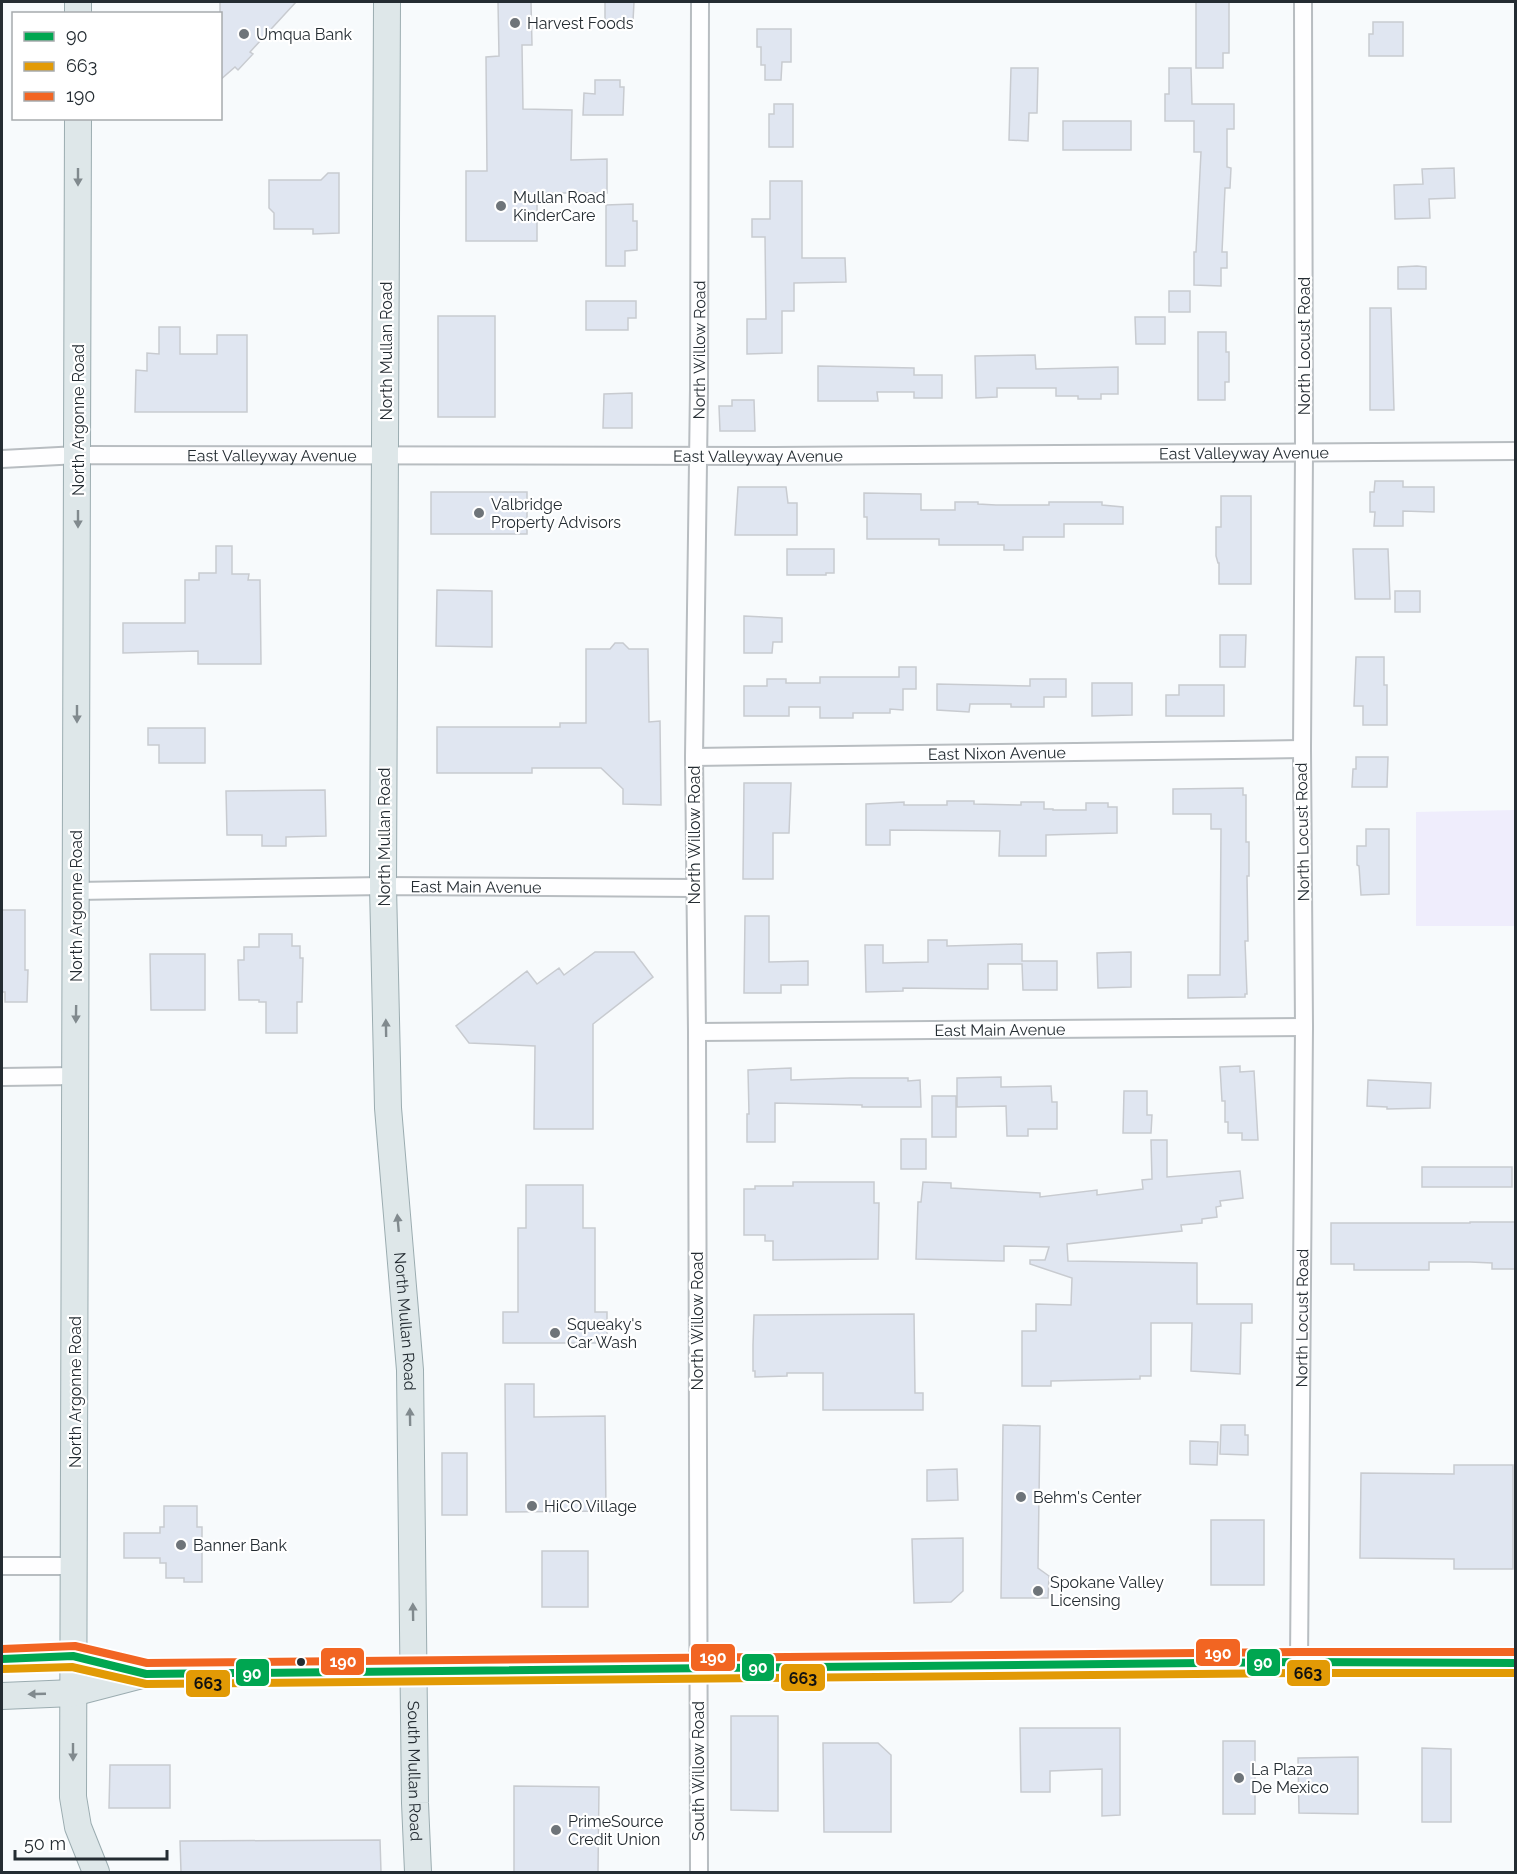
<svg xmlns="http://www.w3.org/2000/svg" width="1517" height="1874" viewBox="0 0 1517 1874" font-family="Raleway,sans-serif">
	<style>
		.green { fill: #efedfc }
		.building { fill: #e0e6f1; stroke: #c8cbd0; stroke-width: 1.5 }
		.lines { fill: none; stroke-linecap: round; stroke-linejoin: round }
		.street-casing { stroke: #b8bdc1; stroke-width: 20 }
		.primary-casing { stroke: #9bacb0; stroke-width: 28 }
		.street { stroke: #fefeff; stroke-width: 16 }
		.primary { stroke: #dee7e9; stroke-width: 26 }
		.bus-1-casing { stroke: #fff; stroke-width: 12 }
		.bus-2-casing { stroke: #fff; stroke-width: 12 }
		.bus-3-casing { stroke: #fff; stroke-width: 12 }
		.bus-1 { stroke: #00a651; stroke-width: 8 }
		.bus-2 { stroke: #e29a05; stroke-width: 8 }
		.bus-3 { stroke: #f26522; stroke-width: 8 }
		.oneway { fill: #818a8e }
		.poi-dot { fill: #6e7479; stroke: #fff; stroke-width: 2 }
		.bus-dot { fill: #242c32; stroke: #fff; stroke-width: 2 }
		.labels { text-anchor: middle; stroke-width: 4.5; stroke-linejoin: round; paint-order: stroke }
		.poi-label { font-size: 16px; fill: #242c32; stroke: #fff; text-anchor: start }
		.street-label { font-size: 16px; fill: #242c32; stroke: #fff }
		.line-badge { stroke: #fff; stroke-width: 2 }
		.badge-label { font-size: 16px; text-anchor: middle; font-weight: bold; fill: #fff }
		.pale-badge-label { font-size: 16px; text-anchor: middle; font-weight: bold; fill: #111 }
	</style>
	<rect width="100%" height="100%" fill="#f7fafc"/>
	<!-- green -->
	<path class="green" d="M1515 810V926H1416V812Z"/>
	<!-- building -->
	<path class="building" d="M220 2H296L250 52 253 54 238 70 235 67 220 80Z
		M498 2H531L532 45H522L523 109 572 110 571 160 607 159V193H537V241H466V171H487L486 57 499 56Z
		M605 2H634L633 21 605 20Z
		M1196 2H1229V53H1223V68H1196Z
		M1373 22H1403V56H1369V34H1373Z
		M757 29H791V62H782L781 80H765V65H761V47H757Z
		M1011 68H1038L1037 113H1029L1028 141 1009 140Z
		M1169 68H1191L1192 104H1234V129H1227V167L1231 168 1230 188H1225L1222 252H1227V268H1221V286L1194 285V252H1196L1201 152H1194V121H1165V94H1169Z
		M595 80H620V87H624L623 115H583L584 93 595 94Z
		M774 104H793V147H769V114H774Z
		M1063 121H1131V150H1063Z
		M1454 168 1455 198 1429 199 1430 218 1395 219 1394 185 1423 184 1422 169Z
		M328 173H339V233L313 234V229H274V213L269 208V180H321Z
		M770 181H802V258H845L846 282 794 283V311H782V353L747 354V319H766L765 237H752V219H770Z
		M633 204V221H637V250L625 251V266H606V205Z
		M1417 266 1426 267V289H1398V267Z
		M1169 291H1190V312H1169Z
		M586 301H636V318H628V330H586Z
		M1370 308H1391L1394 410H1370Z
		M438 316H495V417H438Z
		M1135 317H1165V344H1136Z
		M159 327H180V354H217V335H247V412H135L136 370 147 371V353L159 354Z
		M1198 332H1226V352H1229V382H1225V400H1198Z
		M1035 355 1036 369 1118 367V394H1101V399H1078V396H1056V388H997V397L976 398 975 356Z
		M818 366 914 368V375H942V398H914V392H877L878 401H818Z
		M632 393V428H603L604 394Z
		M732 400H754L755 431H720L719 406H732Z
		M1375 481H1403V487H1434V512L1403 511V526H1374L1375 512H1370V492H1374Z
		M738 487H786L788 503H797V535H735Z
		M431 492H527V534H431Z
		M864 493 921 494V510H955V502H978V504L996 505H1049V502H1102V505L1123 507V524H1064V537H1023V550H1004V545H939V539H867V517H864Z
		M1221 496H1251V584H1219V563H1218L1216 556V527H1221Z
		M216 546H232V574H249L248 580H260L261 664H198V651L123 653V623H185V580H199V573H216Z
		M787 549H834V573H826V575H787Z
		M1353 549H1388L1390 599H1355Z
		M437 590 492 591V647L436 646Z
		M1395 591H1420V612H1395Z
		M744 616 782 618V642H773L772 653H744Z
		M1220 635H1246L1245 667H1220Z
		M615 643H623L629 649H648L649 722 660 721 661 805 623 804V789L601 768H532V773H437V727H560V723H586V649H610Z
		M1356 657H1384V685H1387V725H1363V706H1354Z
		M899 667H916V689H903V710L890 709V713H853V718H820V707H789V716H744V686H767V679H786V683H820V677H899Z
		M1030 679H1066V697H1044V707H1011V704H970L969 712 937 710V684L1030 686Z
		M1092 683H1132V715L1092 716Z
		M1179 685H1224V716H1166V695H1179Z
		M148 728H205V763H159V745H148Z
		M1356 757H1388L1387 787H1352L1353 769H1356Z
		M744 783H791L789 833H773V879H743Z
		M1243 788V795H1246V842H1249V876H1247L1248 941H1245L1247 994H1245V997L1188 998V975H1220L1221 829H1211V814H1173V789Z
		M325 790 326 836 286 837V846H262V835H227L226 791Z
		M947 801H974V804L1021 805V802H1044V809H1053V810H1086V803H1108V807H1117V833L1046 835V856H999L1000 831 890 830V845H866V804L904 802V805H947Z
		M1366 829H1389V894L1361 895 1359 866 1357 865V846H1366Z
		M2 910H25V970H28L27 1002H5V992H2Z
		M745 916H769V962L808 961V985H781V993H744Z
		M259 934H292V946H300V958H303L302 1002H297V1033H266V1002H259V1000H239L238 960H244V947H259Z
		M928 940H947V946L1022 944V961H1057V990H1023L1022 964H988V989L903 988V991L866 992 865 945H883V963L928 962Z
		M595 952H634L653 977 593 1024V1129H534L535 1046 469 1043 456 1026 527 971 537 984 559 968 564 975Z
		M1131 952V987L1098 988 1097 953Z
		M150 954H205V1010H151Z
		M1240 1066V1072L1254 1071 1258 1140H1242V1133H1228V1122H1225V1101H1222L1220 1067Z
		M791 1068V1080L850 1078H908V1081L920 1080 921 1107H862V1105L775 1103V1142H747V1114H749L748 1070Z
		M1001 1077V1087L1051 1086 1052 1102H1057V1129H1028V1136H1007L1006 1106 957 1107V1078Z
		M1368 1080 1431 1083 1430 1108 1387 1109V1107L1367 1106Z
		M1124 1091H1147V1115H1152L1151 1133H1123Z
		M932 1096H956V1137H932Z
		M901 1139H926V1169H901Z
		M1151 1140H1167V1177L1240 1171 1243 1198 1220 1201 1221 1206 1216 1207 1217 1217 1202 1219V1223L1181 1225 1182 1231 1067 1244 1068 1261 1197 1263V1304H1252V1323H1241L1240 1374 1191 1371 1192 1323H1151V1376H1140V1379L1051 1381V1386H1022V1331H1036V1304L1071 1305 1072 1278 1030 1264V1260H1045L1049 1247 1004 1246V1261L916 1259 918 1202H921L923 1182 951 1183V1188L1040 1193V1197L1097 1190V1195L1143 1189 1142 1180 1152 1179Z
		M1422 1167H1512V1187H1422Z
		M793 1182H874V1203H879L878 1259 773 1260V1241H765V1235H744V1189H755V1186H793Z
		M526 1185H583V1228H595V1312H607V1343H503V1312H518V1228H526Z
		M1470 1222H1515V1269H1492V1263L1470 1262H1429V1270H1354V1264H1331V1223H1470Z
		M914 1314 915 1393H923V1410H823V1373H787V1376L755 1377V1371H753V1345L754 1315Z
		M505 1384H534V1417L605 1416 606 1511 506 1512Z
		M1003 1425 1040 1426 1038 1568 1049 1576 1048 1598H1001Z
		M1221 1425H1245V1435H1248V1455L1220 1454Z
		M1190 1441 1218 1442 1217 1465 1190 1464Z
		M442 1453H467V1515H442Z
		M1454 1465H1513V1569H1454V1559L1360 1558 1361 1473 1454 1474Z
		M957 1469 958 1500 927 1501V1470Z
		M164 1506H197V1527H202V1582H184V1578H166V1563H160V1558H124V1533H160V1527H164Z
		M1211 1520H1264V1585H1211Z
		M963 1538V1591L951 1602 914 1603 912 1539Z
		M542 1551H588V1607H542Z
		M731 1716H778V1811L731 1810Z
		M1020 1728H1120V1815L1102 1816V1769L1050 1771V1792H1021Z
		M1223 1741H1255V1814H1223Z
		M823 1743H878L891 1755V1832H824Z
		M1422 1748 1451 1749V1822H1422Z
		M1358 1757V1814L1299 1813 1298 1758Z
		M110 1765H170V1808H109Z
		M514 1786 599 1787 598 1872H514Z
		M380 1840 381 1872H181L180 1841Z"/>
	<g class="lines">
		<defs>
			<g id="street">
				<path id="s1" d="M2 459 78 455 773 456 1516 451"/>
				<path id="s2" d="M694 757 1302 749"/>
				<path id="s3" d="M77 891 383 886 694 888"/>
				<path id="s4" d="M697 1032 1304 1027"/>
				<path d="M2 1077 75 1076"/>
				<path d="M2 1566H75"/>
				<path id="s5" d="M1299 1662 1304 1027 1302 749 1304 453 1303 2"/>
				<path id="s6" d="M699 1872 697 1032 694 757 699 389 700 2"/>
			</g>
			<g id="primary">
				<path id="s7" d="M387 2 383 886 388 1108 410 1370 415 1803 418 1872"/>
				<path d="M78 14V2"/>
				<path d="M78 118 73 1797 78 1827 96 1872"/>
				<path d="M2 1659 73 1656 143 1673"/>
				<path d="M2 1696 73 1693 146 1674 1299 1662 1516 1663"/>
			</g>
		</defs>
		<!-- street casing -->
		<use href="#street" class="street-casing"/>
		<!-- primary casing -->
		<use href="#primary" class="primary-casing"/>
		<!-- street -->
		<use href="#street" class="street"/>
		<!-- primary -->
		<use href="#primary" class="primary"/>
		<defs>
			<path id="bus-1" d="M2 1659 73 1656 146 1674 1299 1662 1516 1663"/>
			<path id="bus-2" d="M2 1669 72 1667 146 1684 1299 1673H1516"/>
			<path id="bus-3" d="M2 1649 75 1646 147 1663 1299 1652H1516"/>
		</defs>
		<!-- bus-1 casing -->
		<use href="#bus-1" class="bus-1-casing"/>
		<!-- bus-2 casing -->
		<use href="#bus-2" class="bus-2-casing"/>
		<!-- bus-3 casing -->
		<use href="#bus-3" class="bus-3-casing"/>
		<!-- bus-1 -->
		<use href="#bus-1" class="bus-1"/>
		<!-- bus-2 -->
		<use href="#bus-2" class="bus-2"/>
		<!-- bus-3 -->
		<use href="#bus-3" class="bus-3"/>
	</g>
	<!-- one-way arrows -->
	<defs><path id="oneway-solid" d="M-6-.8H1V-3.2L6.5 0L1 3.2V.8H-6Z" transform="scale(1.5)"/></defs>
	<g class="oneway">
		<use href="#oneway-solid" transform="translate(78 177) rotate(90)"/>
		<use href="#oneway-solid" transform="translate(78 519) rotate(90)"/>
		<use href="#oneway-solid" transform="translate(77 714) rotate(90)"/>
		<use href="#oneway-solid" transform="translate(76 1014) rotate(91)"/>
		<use href="#oneway-solid" transform="translate(386 1028) rotate(-91)"/>
		<use href="#oneway-solid" transform="translate(398 1223) rotate(-95)"/>
		<use href="#oneway-solid" transform="translate(410 1417) rotate(-91)"/>
		<use href="#oneway-solid" transform="translate(413 1612) rotate(-91)"/>
		<use href="#oneway-solid" transform="translate(37 1694) rotate(178)"/>
		<use href="#oneway-solid" transform="translate(73 1752) rotate(90)"/>
	</g>
	<!-- markers -->
	<g class="poi-dot">
		<circle cx="515" cy="23" r="6"/>
		<circle cx="244" cy="34" r="6"/>
		<circle cx="501" cy="206" r="6"/>
		<circle cx="479" cy="513" r="6"/>
		<circle cx="555" cy="1333" r="6"/>
		<circle cx="1021" cy="1497" r="6"/>
		<circle cx="532" cy="1506" r="6"/>
		<circle cx="181" cy="1545" r="6"/>
		<circle cx="1038" cy="1591" r="6"/>
		<circle cx="1239" cy="1778" r="6"/>
		<circle cx="556" cy="1830" r="6"/>
	</g>
	<circle class="bus-dot" cx="301" cy="1662" r="5"/>
	<g class="labels">
		<!-- poi labels -->
		<g class="poi-label">
			<text x="527" y="29">Harvest Foods</text>
			<text x="256" y="40">Umqua Bank</text>
			<text x="513" y="203">Mullan Road<tspan x="513" dy="18">KinderCare</tspan></text>
			<text x="491" y="510">Valbridge<tspan x="491" dy="18">Property Advisors</tspan></text>
			<text x="567" y="1330">Squeaky's<tspan x="567" dy="18">Car Wash</tspan></text>
			<text x="1033" y="1503">Behm's Center</text>
			<text x="544" y="1512">HiCO Village</text>
			<text x="193" y="1551">Banner Bank</text>
			<text x="1050" y="1588">Spokane Valley<tspan x="1050" dy="18">Licensing</tspan></text>
			<text x="1251" y="1775">La Plaza<tspan x="1251" dy="18">De Mexico</tspan></text>
			<text x="568" y="1827">PrimeSource<tspan x="568" dy="18">Credit Union</tspan></text>
		</g>
		<!-- street labels -->
		<g class="street-label">
			<text transform="translate(1304 346) rotate(-90)" y="6">North Locust Road</text>
			<text dy="6" stroke="none"><textPath href="#s6" startOffset="1522">North Willow Road</textPath></text>
			<text transform="translate(386 351) rotate(-90)" y="6">North Mullan Road</text>
			<text transform="translate(78 420) rotate(-90)" y="6">North Argonne Road</text>
			<text dy="6" stroke="none"><textPath href="#s1" startOffset="1242">East Valleyway Avenue</textPath></text>
			<text dy="6" stroke="none"><textPath href="#s1" startOffset="270">East Valleyway Avenue</textPath></text>
			<text dy="6" stroke="none"><textPath href="#s1" startOffset="756">East Valleyway Avenue</textPath></text>
			<text dy="6" stroke="none"><textPath href="#s2" startOffset="303">East Nixon Avenue</textPath></text>
			<text transform="translate(1302 832) rotate(-91)" y="6">North Locust Road</text>
			<text transform="translate(694 835) rotate(-90)" y="6">North Willow Road</text>
			<text transform="translate(384 837) rotate(-90)" y="6">North Mullan Road</text>
			<text dy="6" stroke="none"><textPath href="#s3" startOffset="399">East Main Avenue</textPath></text>
			<text transform="translate(76 906) rotate(-90)" y="6">North Argonne Road</text>
			<text dy="6" stroke="none"><textPath href="#s4" startOffset="303">East Main Avenue</textPath></text>
			<text dy="6" stroke="none"><textPath href="#s5" startOffset="344">North Locust Road</textPath></text>
			<text transform="translate(697 1321) rotate(-90)" y="6">North Willow Road</text>
			<text dy="6" stroke="none"><textPath href="#s7" startOffset="1320">North Mullan Road</textPath></text>
			<text transform="translate(75 1392) rotate(-90)" y="6">North Argonne Road</text>
			<text transform="translate(698 1771) rotate(-90)" y="6">South Willow Road</text>
			<text dy="6" stroke="none"><textPath href="#s7" startOffset="1770">South Mullan Road</textPath></text>
		</g>
	</g>
	<g class="line-badge">
		<rect x="1195" y="1638" width="46" height="29" rx="6" fill="#f26522"/>
		<rect x="690" y="1643" width="46" height="29" rx="6" fill="#f26522"/>
		<rect x="320" y="1647" width="45" height="29" rx="6" fill="#f26522"/>
		<rect x="1246" y="1648" width="35" height="29" rx="6" fill="#00a651"/>
		<rect x="741" y="1653" width="34" height="29" rx="6" fill="#00a651"/>
		<rect x="235" y="1658" width="35" height="29" rx="6" fill="#00a651"/>
		<rect x="1286" y="1659" width="45" height="28" rx="6" fill="#e29a05"/>
		<rect x="780" y="1663" width="46" height="29" rx="6" fill="#e29a05"/>
		<rect x="185" y="1669" width="46" height="29" rx="6" fill="#e29a05"/>
	</g>
	<g class="badge-label">
		<text x="1218" y="1659">190</text>
		<text x="713" y="1663">190</text>
		<text x="343" y="1667">190</text>
		<text x="1263" y="1668">90</text>
		<text x="758" y="1673">90</text>
		<text x="252" y="1679">90</text>
	</g>
	<g class="pale-badge-label">
		<text x="1308" y="1679">663</text>
		<text x="803" y="1684">663</text>
		<text x="208" y="1689">663</text>
	</g>
	<!-- border -->
	<rect width="1517" height="1874" fill="none" stroke="#242c32" stroke-width="6"/>
	<!-- legend -->
	<rect x="12" y="12" width="210" height="108" fill="#ffffff" stroke="#a7abad" stroke-width="1.5"/>
	<rect x="24" y="32" width="30" height="9" fill="#00a651" stroke="#a7abad" stroke-width="1.5"/>
	<text x="66" y="42" font-size="18" fill="#242c32">90</text>
	<rect x="24" y="62" width="30" height="9" fill="#e29a05" stroke="#a7abad" stroke-width="1.5"/>
	<text x="66" y="72" font-size="18" fill="#242c32">663</text>
	<rect x="24" y="92" width="30" height="9" fill="#f26522" stroke="#a7abad" stroke-width="1.5"/>
	<text x="66" y="102" font-size="18" fill="#242c32">190</text>
	<!-- scale -->
	<path d="M15 1850v9h152v-9" fill="none" stroke="#242c32" stroke-width="3"/>
	<text x="24" y="1850" font-size="18" fill="#242c32" stroke="#ffffff" stroke-width="4.5" paint-order="stroke">50 m</text>
</svg>
